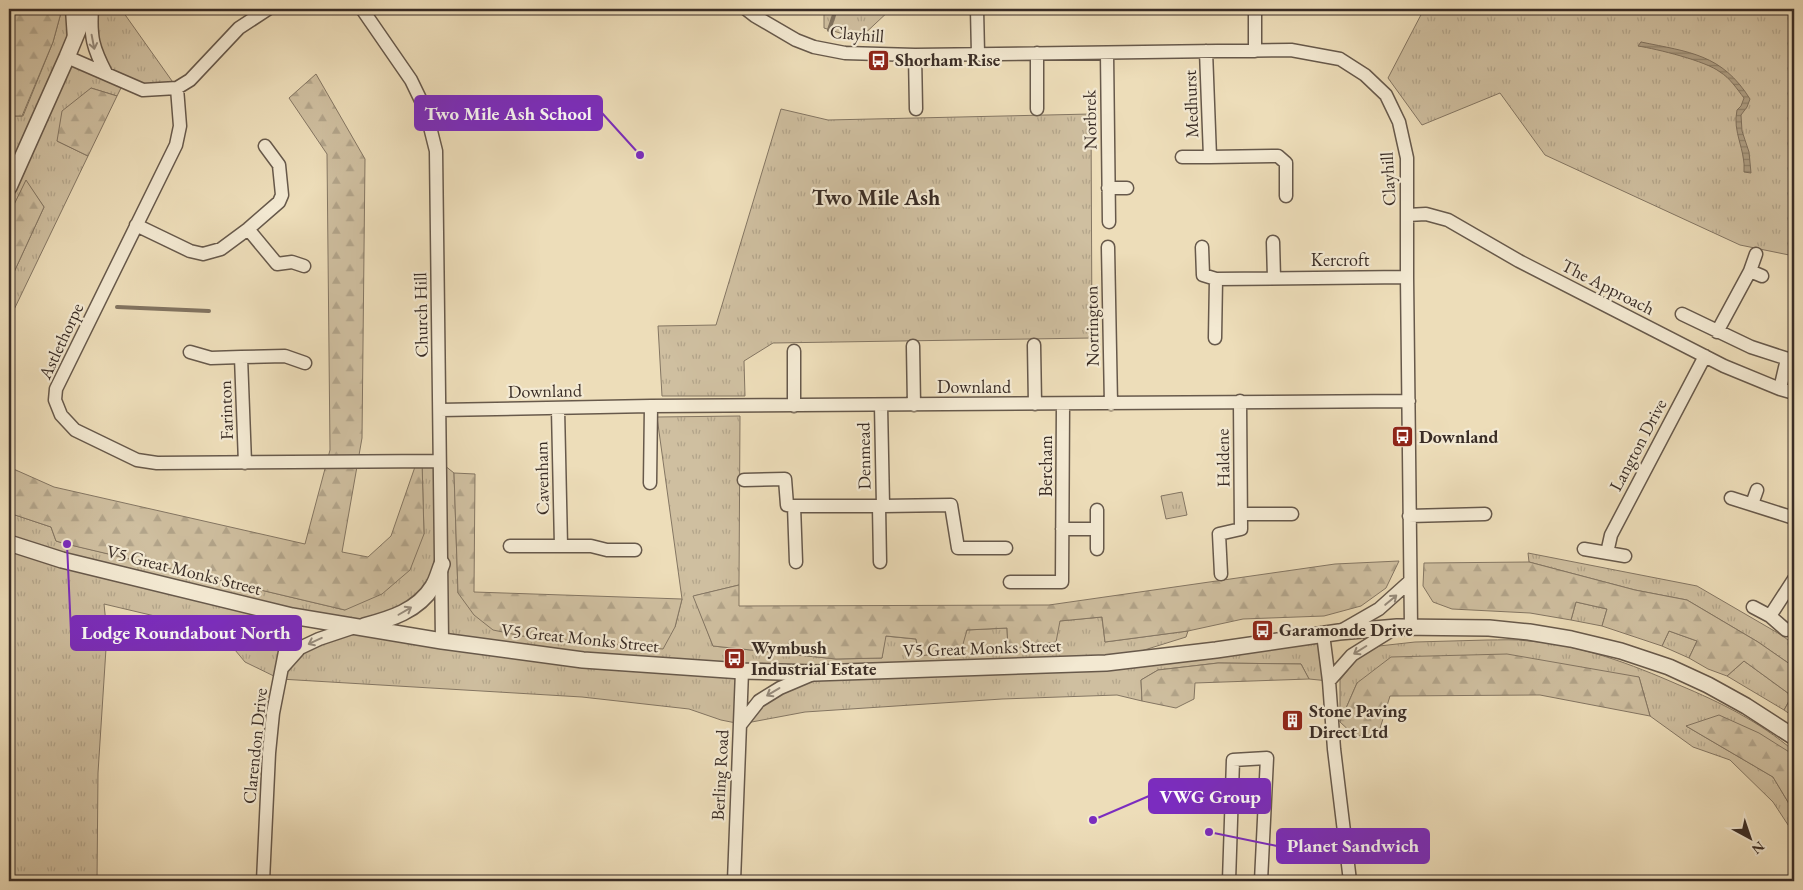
<svg xmlns="http://www.w3.org/2000/svg" width="1803" height="890" viewBox="0 0 1803 890" font-family="'EB Garamond',serif">
	<style>
		.grass { fill: url(#grass-tufts); stroke: #847663; fill-rule: evenodd }
		.forest { fill: url(#forest-firs); stroke: #847663 }
		.water { fill: url(#water-rules); stroke: #817360 }
		.lines { fill: none; stroke-linecap: round; stroke-linejoin: round }
		.stream { stroke: #817360; stroke-width: 4 }
		.minor-casing { stroke: #67594b; stroke-width: 15 }
		.tertiary-casing { stroke: #67594b; stroke-width: 18 }
		.minor { stroke: #f3e9d2; stroke-width: 12 }
		.tertiary { stroke: #f3e9d2; stroke-width: 15 }
		.oneway { stroke: #968b7c }
		.labels { text-anchor: middle; stroke-width: 4.5; stroke-linejoin: round; paint-order: stroke }
		.street-label { font-size: 18px; fill: #3a2d26; stroke: #f3e9d2 }
		.poi-label { font-size: 18px; font-weight: bold; fill: #3a2d26; stroke: #f3e9d2; text-anchor: start }
		.district-label { font-size: 22px; font-weight: bold; fill: #3a2d26; stroke: #f3e9d2 }
		.leader { fill: none; stroke: #7b2cbf; stroke-width: 2 }
		.callout-dot { fill: #7b2cbf; stroke: #f3e9d2; stroke-width: 2 }
		.callout { fill: #7b2cbf; stroke: #7b2cbf; stroke-width: 2 }
		.callout-label { font-size: 19px; text-anchor: middle; font-weight: bold; fill: #fff }
	</style>
	<defs>
		<pattern id="grass-tufts" width="24" height="20" patternUnits="userSpaceOnUse" patternTransform="scale(1.25)"><rect width="24" height="20" fill="#cfbfa0"/><path d="M3 7l-1-3M5 7V3M7 7l1-3M15 17l-1-3M17 17v-4M19 17l1-3" fill="none" stroke="#b2a48a"/></pattern>
		<pattern id="forest-firs" width="22" height="20" patternUnits="userSpaceOnUse" patternTransform="scale(1.25)"><rect width="22" height="20" fill="#cfbfa0"/><path d="M5 1l3.5 6h-7zM16 11l3.5 6h-7z" fill="#b2a48a"/></pattern>
		<pattern id="water-rules" width="6" height="5" patternUnits="userSpaceOnUse" patternTransform="scale(1.25)"><rect width="6" height="5" fill="#b0a187"/><path d="M0 2.5h6" fill="none" stroke="#90846e"/></pattern>
	</defs>
	<rect width="100%" height="100%" fill="#edddb9"/>
	<filter id="stains"><feTurbulence type="fractalNoise" baseFrequency=".004" numOctaves="4"/><feColorMatrix values="0 0 0 0 .2 0 0 0 0 .09 0 0 0 0 .02 0 0 0 .5 -.17"/></filter>
	<radialGradient id="worn" r=".72"><stop offset=".6" stop-color="#630" stop-opacity="0"/><stop offset="1" stop-color="#630" stop-opacity=".3"/></radialGradient>
	<!-- grass -->
	<path class="grass" d="M62 9H72L68 57 105 73 92 9H121L177 88 124 82 117 96 91 88 57 141 88 156 9 320V283L44 207 26 181 9 215V116H23L53 42Z
		M824 9H891L859 39 824 28Z
		M1424 9H1794V256L1740 245 1545 155 1500 93 1422 125 1388 78Z
		M781 109 828 120 1091 114 1092 338 773 343 744 361 745 396H662L658 326 716 325Z
		M740 416 739 585 694 596 713 646 836 659 882 658 885 636 916 639 919 656 966 630 1007 628 1008 649 1059 621 1102 617 1105 642 1188 631 1186 637 1109 661 1323 634 1329 681 1309 679 1301 664 1218 663 1158 670 1141 680 1142 701 1117 695 1002 699 805 712 741 724 721 720 689 709 582 697 280 679 245 662 230 644 214 630 104 604 107 633 98 773 97 881H9V513L51 527 56 541 67 544 345 610 424 534 422 461H439L454 473 458 593 675 627 682 599 657 417ZM442 566V641L361 627 418 603ZM292 616 354 627 319 639 282 667ZM742 671 813 673 780 688 741 723Z
		M1182 492 1187 515 1166 519 1161 496Z
		M1528 553 1697 586 1783 636 1794 645V667L1758 642 1687 600 1635 590 1529 562Z
		M1576 602 1607 609 1602 626 1571 620Z
		M1669 631 1697 641 1689 658 1662 646Z
		M1487 640C1501 640 1515 639 1529 641 1581 645 1631 664 1679 685 1722 703 1758 721 1794 751V755L1686 726 1773 777 1794 812V834L1773 802 1730 760 1693 747 1650 716 1639 677 1357 683 1340 722V680L1357 659 1379 646 1415 642Z
		M1744 661 1792 696 1784 710 1727 676Z"/>
	<!-- forest -->
	<path class="forest" d="M9 9H62L53 42 22 116H9Z
		M316 74 365 159 362 438 342 552 368 557 391 536 417 461H422L424 534 410 570 382 594 345 610 66 544 56 541 51 527 9 513V467L54 487 305 544 330 450 327 154 289 98Z
		M91 88 117 96 88 156 57 141 62 111Z
		M26 180 44 207 9 283V215Z
		M454 473 475 474 474 592 682 599 675 627 663 649 522 636 493 630 474 615 458 593Z
		M1399 561 1386 588 1361 606 1324 616 1243 619 1188 631 1105 642 1102 617 1060 621 1056 642 1008 649 1007 628 967 630 961 651 919 656 916 639 886 636 882 658 836 659 713 646 693 596 739 585V606L1049 605 1335 564Z
		M1529 562 1635 590 1687 600 1758 642 1794 667V717L1784 710 1792 696 1744 661 1727 676 1708 669 1689 658 1697 641 1669 631 1662 646 1602 626 1607 609 1576 602 1571 620 1530 613 1452 609 1433 602 1423 586 1424 563Z
		M1507 654 1639 677 1650 716 1540 695 1390 696 1378 735 1355 736 1340 722 1357 683 1391 657Z
		M1218 663 1301 664 1309 679 1195 683 1194 699 1176 708 1142 701 1141 680 1158 670Z
		M1719 715 1759 733 1794 755V812L1773 777 1686 726Z"/>
	<!-- water -->
	<path class="water" d="M1641 42C1689 52 1722 54 1750 99L1747 107 1741 115 1742 131 1749 152 1751 173 1744 172C1746 150 1732 132 1737 110L1741 106 1744 98C1737 89 1730 78 1720 72 1706 61 1657 49 1638 46Z"/>
	<g class="lines">
		<!-- stream -->
		<path class="stream" d="M829 30 836 9
			M117 307 209 311"/>
		<defs>
			<path id="minor" d="M72 9 74 39
				M92 9C90 37 93 48 106 73
				M362 9 411 80 426 111 436 151 442 641
				M746 9 755 16 796 40 814 47 845 53 915 55 1291 50 1340 59 1365 75 1386 95 1399 122 1407 158V277L1411 627
				M977 9 978 54
				M1255 9V51
				M1107 53 1109 222
				M915 55 916 109
				M67 57 143 90 177 88 190 80 239 28 268 9
				M177 88 180 126 176 145 56 389 55 400 61 415 75 430 137 460 157 463 439 461
				M1037 109V53
				M1182 157H1210L1206 51
				M1210 157 1278 156 1286 163V196
				M1108 188H1127
				M1407 215 1426 214 1448 220 1519 261 1724 366 1780 389 1794 393
				M136 225 190 251 203 254 221 249 248 229 279 202 282 195 279 165 265 146
				M248 229 277 264 292 262 304 266
				M1273 242 1274 278
				M1108 247 1111 404
				M1202 247 1203 275 1216 279
				M1750 271 1762 276
				M1682 314 1751 347 1794 361
				M1717 332 1750 271 1756 254
				M1215 338 1216 279 1407 277
				M1034 345 1035 404
				M913 346 914 405
				M794 351V406
				M190 352 211 358 241 357 245 463
				M241 357 285 356 305 363
				M1780 389 1787 359
				M881 405 883 506 951 505 958 548H1006
				M558 409 561 546
				M440 410 651 406 1409 401
				M744 480 785 479 787 505 794 506
				M650 483 651 406
				M1731 498 1794 518
				M1752 504 1757 490
				M1241 514H1292
				M1409 516 1485 514
				M1062 529H1097V510
				M510 546H591L607 550H635
				M1097 549V529
				M1584 549 1625 556
				M1607 553 1611 535 1705 356
				M796 562 794 506H879
				M880 562 879 506H883
				M1221 574 1219 534 1241 529 1240 401
				M1010 582H1062L1063 404
				M1753 607 1770 616
				M1786 630 1770 616 1794 579
				M1339 632 1379 609 1409 582
				M1323 634 1329 681 1334 749 1350 881
				M283 667 300 648 319 639 355 627
				M1329 681 1352 655 1397 627
				M741 724 759 701 780 688 813 674
				M263 881 269 753 273 713 292 616
				M734 881 742 671
				M1229 881 1233 760 1267 758 1261 881"/>
			<path id="tertiary" d="M9 187 67 57 87 9
				M9 543 62 560 292 616 442 641 583 660 742 671 815 673 1106 663 1216 650 1339 632 1397 627 1489 628 1529 632 1571 639 1621 651 1669 667 1708 685 1746 706 1794 737
				M364 626C390 619 418 611 433 586 437 580 439 571 442 564"/>
		</defs>
		<!-- minor casing -->
		<use href="#minor" class="minor-casing"/>
		<!-- tertiary casing -->
		<use href="#tertiary" class="tertiary-casing"/>
		<!-- minor -->
		<use href="#minor" class="minor"/>
		<!-- tertiary -->
		<use href="#tertiary" class="tertiary"/>
	</g>
	<!-- one-way arrows -->
	<defs><path id="oneway-shaft" d="M-6 0H5M1.5-3L5.5 0L1.5 3" fill="none" stroke-width="1.6" stroke-linecap="round" stroke-linejoin="round" transform="scale(1.25)"/></defs>
	<g class="oneway">
		<use href="#oneway-shaft" transform="translate(93 42) rotate(79)"/>
		<use href="#oneway-shaft" transform="translate(1391 600) rotate(-40)"/>
		<use href="#oneway-shaft" transform="translate(405 611) rotate(-30)"/>
		<use href="#oneway-shaft" transform="translate(315 641) rotate(155)"/>
		<use href="#oneway-shaft" transform="translate(1360 650) rotate(148)"/>
		<use href="#oneway-shaft" transform="translate(773 692) rotate(149)"/>
	</g>
	<!-- icons -->
	<defs>
		<symbol id="bus-square" viewBox="-11 -11 22 22"><rect x="-9" y="-9" width="18" height="18" rx="4" fill="#8f2418" stroke="#f3e9d2"/><path d="M-5-6H5V4H4V6H2V4H-2V6H-4V4H-5ZM-3.5-4V0h7V-4ZM-3.5 1.2v1.5H-2V1.2ZM2 1.2v1.5H3.5V1.2Z" fill="#fff"/></symbol>
		<symbol id="building-square" viewBox="-11 -11 22 22"><rect x="-9" y="-9" width="18" height="18" rx="4" fill="#8f2418" stroke="#f3e9d2"/><path d="M-4-6H4V6H1V3H-1V6H-4ZM-2.5-4.3h1.7v1.8h-1.7ZM.8-4.3h1.7v1.8H.8ZM-2.5-1h1.7V.8h-1.7ZM.8-1h1.7V.8H.8Z" fill="#fff"/></symbol>
	</defs>
	<g fill-rule="evenodd">
		<use href="#bus-square" x="866" y="48" width="25" height="25"/>
		<use href="#bus-square" x="1390" y="424" width="25" height="25"/>
		<use href="#bus-square" x="1250" y="618" width="25" height="25"/>
		<use href="#bus-square" x="722" y="646" width="25" height="25"/>
		<use href="#building-square" x="1280" y="708" width="25" height="25"/>
	</g>
	<g class="labels">
		<!-- street labels -->
		<g class="street-label">
			<text transform="translate(857 34) rotate(5)" y="6">Clayhill</text>
			<text transform="translate(1191 104) rotate(-92)" y="6">Medhurst</text>
			<text transform="translate(1090 120) rotate(-91)" y="6">Norbrek</text>
			<text transform="translate(1388 179) rotate(-93)" y="6">Clayhill</text>
			<text x="1340" y="266">Kercroft</text>
			<text transform="translate(1608 287) rotate(27)" y="6">The Approach</text>
			<text transform="translate(421 315) rotate(-91)" y="6">Church Hill</text>
			<text transform="translate(1092 326) rotate(-91)" y="6">Norrington</text>
			<text transform="translate(61 341) rotate(-65)" y="6">Astlethorpe</text>
			<text x="974" y="393">Downland</text>
			<text transform="translate(545 391) rotate(-1)" y="6">Downland</text>
			<text transform="translate(226 410) rotate(-92)" y="6">Farinton</text>
			<text transform="translate(1638 445) rotate(-62)" y="6">Langton Drive</text>
			<text transform="translate(864 456) rotate(-91)" y="6">Denmead</text>
			<text transform="translate(1223 458) rotate(-91)" y="6">Haldene</text>
			<text transform="translate(1046 466) rotate(-90)" y="6">Bercham</text>
			<text transform="translate(542 478) rotate(-91)" y="6">Cavenham</text>
			<text transform="translate(184 570) rotate(14)" y="6">V5 Great Monks Street</text>
			<text transform="translate(580 638) rotate(6)" y="6">V5 Great Monks Street</text>
			<text transform="translate(982 648) rotate(-2)" y="6">V5 Great Monks Street</text>
			<text transform="translate(255 746) rotate(-84)" y="6">Clarendon Drive</text>
			<text transform="translate(720 775) rotate(-87)" y="6">Berling Road</text>
		</g>
		<!-- poi labels -->
		<g class="poi-label">
			<text x="895" y="66">Shorham Rise</text>
			<text x="1419" y="443">Downland</text>
			<text x="1279" y="636">Garamonde Drive</text>
			<text x="751" y="654">Wymbush<tspan x="751" dy="21">Industrial Estate</tspan></text>
			<text x="1309" y="717">Stone Paving<tspan x="1309" dy="21">Direct Ltd</tspan></text>
		</g>
		<!-- district labels -->
		<g class="district-label">
			<text x="876" y="205">Two Mile Ash</text>
		</g>
	</g>
	<!-- callouts -->
	<path class="leader" d="M640 155L602 113M67 544L71 633M1093 820L1149 796M1209 832L1277 846"/>
	<g class="callout-dot">
		<circle cx="640" cy="155" r="5"/>
		<circle cx="67" cy="544" r="5"/>
		<circle cx="1093" cy="820" r="5"/>
		<circle cx="1209" cy="832" r="5"/>
	</g>
	<g class="callout">
		<rect x="415" y="96" width="187" height="34" rx="5"/>
		<rect x="71" y="616" width="230" height="34" rx="5"/>
		<rect x="1149" y="779" width="121" height="34" rx="5"/>
		<rect x="1277" y="829" width="152" height="34" rx="5"/>
	</g>
	<g class="callout-label">
		<text x="508" y="120">Two Mile Ash School</text>
		<text x="186" y="639">Lodge Roundabout North</text>
		<text x="1210" y="803">VWG Group</text>
		<text x="1353" y="852">Planet Sandwich</text>
	</g>
	<!-- margin -->
	<rect width="1803" height="890" fill="none" stroke="#edddb9" stroke-width="30"/>
	<rect x="10" y="10" width="1783" height="870" fill="none" stroke="#3a2d26" stroke-width="2.5"/>
	<rect x="15" y="15" width="1773" height="860" fill="none" stroke="#3a2d26"/>
	<!-- north arrow -->
	<g transform="translate(1750 838) rotate(140)" stroke="#f3e9d2" stroke-width="4" paint-order="stroke">
	<path d="M0-4L9 19L0 12L-9 19Z" fill="#3a2d26"/>
	<text y="-8" font-size="14" font-weight="bold" text-anchor="middle" fill="#3a2d26">N</text>
	</g>
	<rect width="100%" height="100%" filter="url(#stains)"/>
	<rect width="100%" height="100%" fill="url(#worn)"/>
</svg>
